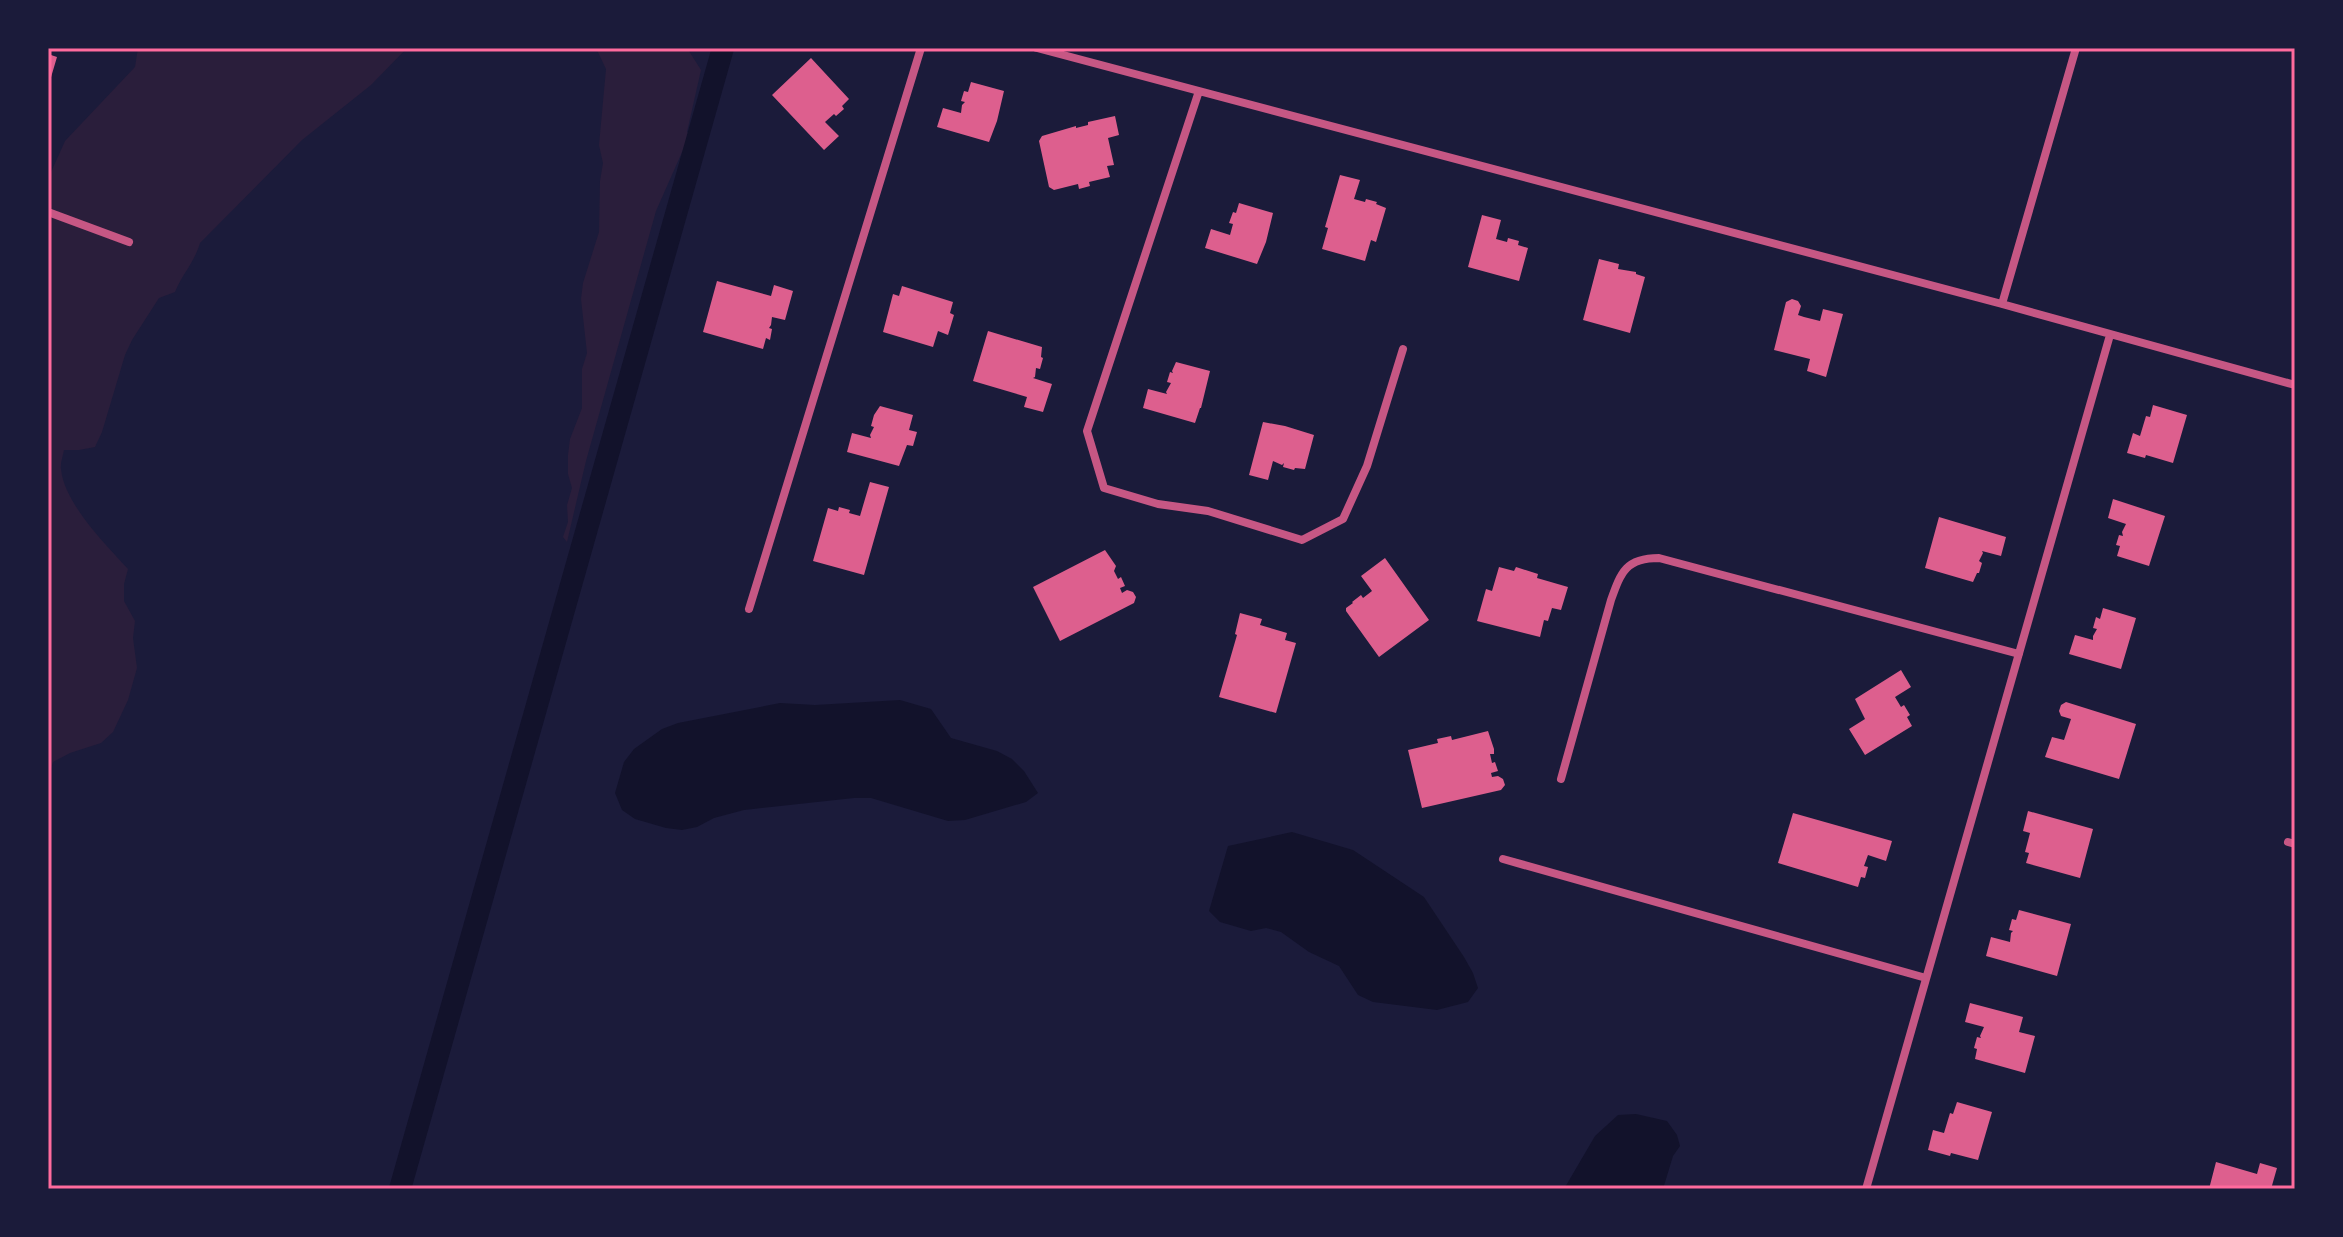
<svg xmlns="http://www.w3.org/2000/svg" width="2343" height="1237" viewBox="0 0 2343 1237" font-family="'Golos Text',sans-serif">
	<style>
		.green { fill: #2a1e3b }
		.water { fill: #12122b }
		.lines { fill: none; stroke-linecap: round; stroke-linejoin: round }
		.canal { stroke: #12122b; stroke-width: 22 }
		.building { fill: #dd5f8e }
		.minor { stroke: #c65784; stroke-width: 8 }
		.neatline { fill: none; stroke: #ff6b9d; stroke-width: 3 }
	</style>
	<rect width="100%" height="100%" fill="#1b1b3a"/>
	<!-- green -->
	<path class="green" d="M138 48H407L371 85 302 140 200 243C194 263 183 273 175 292L159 298 132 340 125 355 102 432 95 447 79 450H64C63 456 60 463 61 469 64 503 106 545 128 569L124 584V601L135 621 133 638 137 668 128 700 113 732 101 743 70 753 53 762 48 779V179L65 141 135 67Z
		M596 48H687L701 70 687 132 690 134 656 211 586 461 567 542 563 537 568 522 567 505 572 488 568 474V455L570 439 582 408V369L587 353 581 299 583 283 599 232 600 181 603 163 599 145 606 69Z"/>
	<!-- water -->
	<path class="water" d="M900 700 931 709 951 738 997 751 1012 759 1024 771 1038 793 1026 802 965 820 948 821 871 798H854L744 810 714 818 697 827 682 830 666 828 635 819 622 810 615 793 624 762 634 749 662 729 678 723 780 703 815 705Z
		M1292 832 1353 850 1424 897 1464 957 1473 973 1478 988 1468 1002 1437 1010 1373 1002 1358 995 1339 966 1309 952 1281 932 1266 928 1251 931 1220 922 1209 911 1228 846Z
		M1636 1114 1667 1121 1677 1135 1680 1146 1673 1156 1663 1189H1564L1595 1136 1618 1115Z"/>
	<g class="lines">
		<!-- canal -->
		<path class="canal" d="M400 1189 723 48"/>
	</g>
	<!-- building -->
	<path class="building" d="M48 54 57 57 49 84H48Z
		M811 58 849 99 842 106 844 109 836 116 834 114 825 122 839 136 824 150 772 95Z
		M971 82 1004 91 997 121 989 142 937 127 943 108 961 113 962 105 965 102 961 101 964 91 968 92Z
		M1115 116 1119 135 1108 138 1114 165 1107 166 1110 177 1089 182 1090 186 1079 189 1078 184 1054 190 1049 187 1039 141 1042 136 1076 126V128L1088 125V122Z
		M1340 175 1360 180 1354 199 1365 202 1366 199 1377 202 1376 204 1386 208 1376 242 1371 240 1365 261 1322 249 1328 228 1325 227Z
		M1239 203 1273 213 1266 242 1257 264 1205 248 1211 229 1230 235 1233 224 1229 223 1233 212 1236 213Z
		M1482 215 1501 220 1496 239 1507 242 1508 238 1519 241 1518 245 1528 248 1519 281 1468 267Z
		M1599 259 1619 264 1618 269 1636 272V274L1645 277 1630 333 1583 320Z
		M717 281 771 296 774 285 793 291 785 320 772 317 771 325 769 328 772 329 770 340 766 338 763 349 703 332Z
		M902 286 953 302 950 313 954 315 948 335 938 331 933 347 883 332 893 294 899 296Z
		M1792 299 1798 301 1801 306 1798 315 1804 317 1820 321 1823 309 1843 314 1826 377 1807 371 1810 359 1774 350 1786 302Z
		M988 331 1042 347 1041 357 1043 358 1040 369 1036 368 1035 377 1033 378 1052 384 1043 412 1024 407 1027 397 973 381Z
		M1176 362 1210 371 1201 408H1200L1195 423 1143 408 1148 389 1167 394 1166 392 1171 383 1167 382 1170 372 1173 373 1172 371Z
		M2153 405 2187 415 2173 463 2146 455 2145 458 2127 453 2133 433 2140 436 2146 416 2150 417Z
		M880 406 913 415 909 430 917 432 913 446 907 445 899 466 847 452 852 433 871 438 870 435 874 427 871 426 874 415Z
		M1263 422 1285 426 1314 435 1305 469 1295 468 1294 470 1283 467 1284 463 1282 465 1273 461 1268 480 1249 475Z
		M870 482 889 487 864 575 813 561 828 508 838 511 839 507 850 510 849 513 860 516Z
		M2113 499 2165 516 2149 566 2117 556 2120 546 2116 545 2119 535 2123 536 2122 532 2126 524 2108 518Z
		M1939 517 2006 537 2001 556 1982 551 1983 553 1979 561 1982 563 1979 573H1977L1973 582 1925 568Z
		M1105 550 1116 566 1114 571 1118 579 1121 577 1125 586 1120 588 1122 593 1127 590 1133 592 1136 597 1134 603 1060 641 1033 587Z
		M1385 558 1429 620 1379 657 1346 611V608L1353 603 1352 602 1361 595 1363 598 1372 591 1361 576Z
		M1499 567 1514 571 1516 567 1538 574 1537 578 1568 587 1561 610 1552 608 1548 621 1544 620 1540 637 1477 621 1486 589 1492 591Z
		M2103 608 2136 618 2121 669 2069 654 2075 635 2093 640V636L2097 629 2093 628 2096 617 2100 619Z
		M1240 613 1262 619 1260 625 1287 633 1285 640 1296 643 1276 713 1219 697 1237 635 1235 634Z
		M1901 670 1911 687 1895 697 1901 707 1904 705 1910 715 1907 717 1912 726 1865 755 1849 729 1865 719 1855 699Z
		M2066 702 2136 724 2119 779 2045 757 2052 737 2064 740 2071 719 2061 716 2059 711 2061 705Z
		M1488 731 1494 749V754H1490L1492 763 1495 762 1498 771 1491 773 1492 777 1498 776 1503 779 1505 785 1501 790 1422 808 1408 750 1438 743 1437 739 1451 736 1452 740Z
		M2028 811 2093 829 2080 878 2026 863 2029 853 2025 852 2030 833 2023 831Z
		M1793 813 1892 841 1886 861 1868 855 1864 866 1868 867 1865 878 1861 877 1858 887 1778 863Z
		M2019 910 2071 924 2057 976 1986 956 1991 937 2010 942 2011 933 2013 931 2009 930 2012 919 2016 920Z
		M1970 1003 2023 1017 2019 1032 2035 1036 2025 1073 1975 1059 1977 1049 1974 1048 1977 1037 1981 1038 1980 1036 1984 1027 1965 1022Z
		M1957 1102 1992 1112 1978 1160 1951 1153 1950 1156 1928 1150 1933 1130 1944 1133 1950 1113 1953 1114Z
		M2216 1162 2257 1174 2260 1163 2277 1168 2271 1189H2209Z"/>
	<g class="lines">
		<!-- minor -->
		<path class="minor" d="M1037 48 2002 304 2295 385
			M1199 91 1087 431 1104 488 1158 504 1208 511 1302 540 1343 519 1367 466 1403 349
			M48 212 129 242
			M2002 304 2076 48
			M749 609 921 48
			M1561 779 1611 600C1621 572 1626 558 1659 558L2019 654
			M2288 842 2295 844
			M1503 859 1926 978
			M1866 1189 2110 335"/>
	</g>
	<!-- border -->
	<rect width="2343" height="1237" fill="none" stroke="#1b1b3a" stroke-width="100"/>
	<rect x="50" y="50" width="2243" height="1137" class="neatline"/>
</svg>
